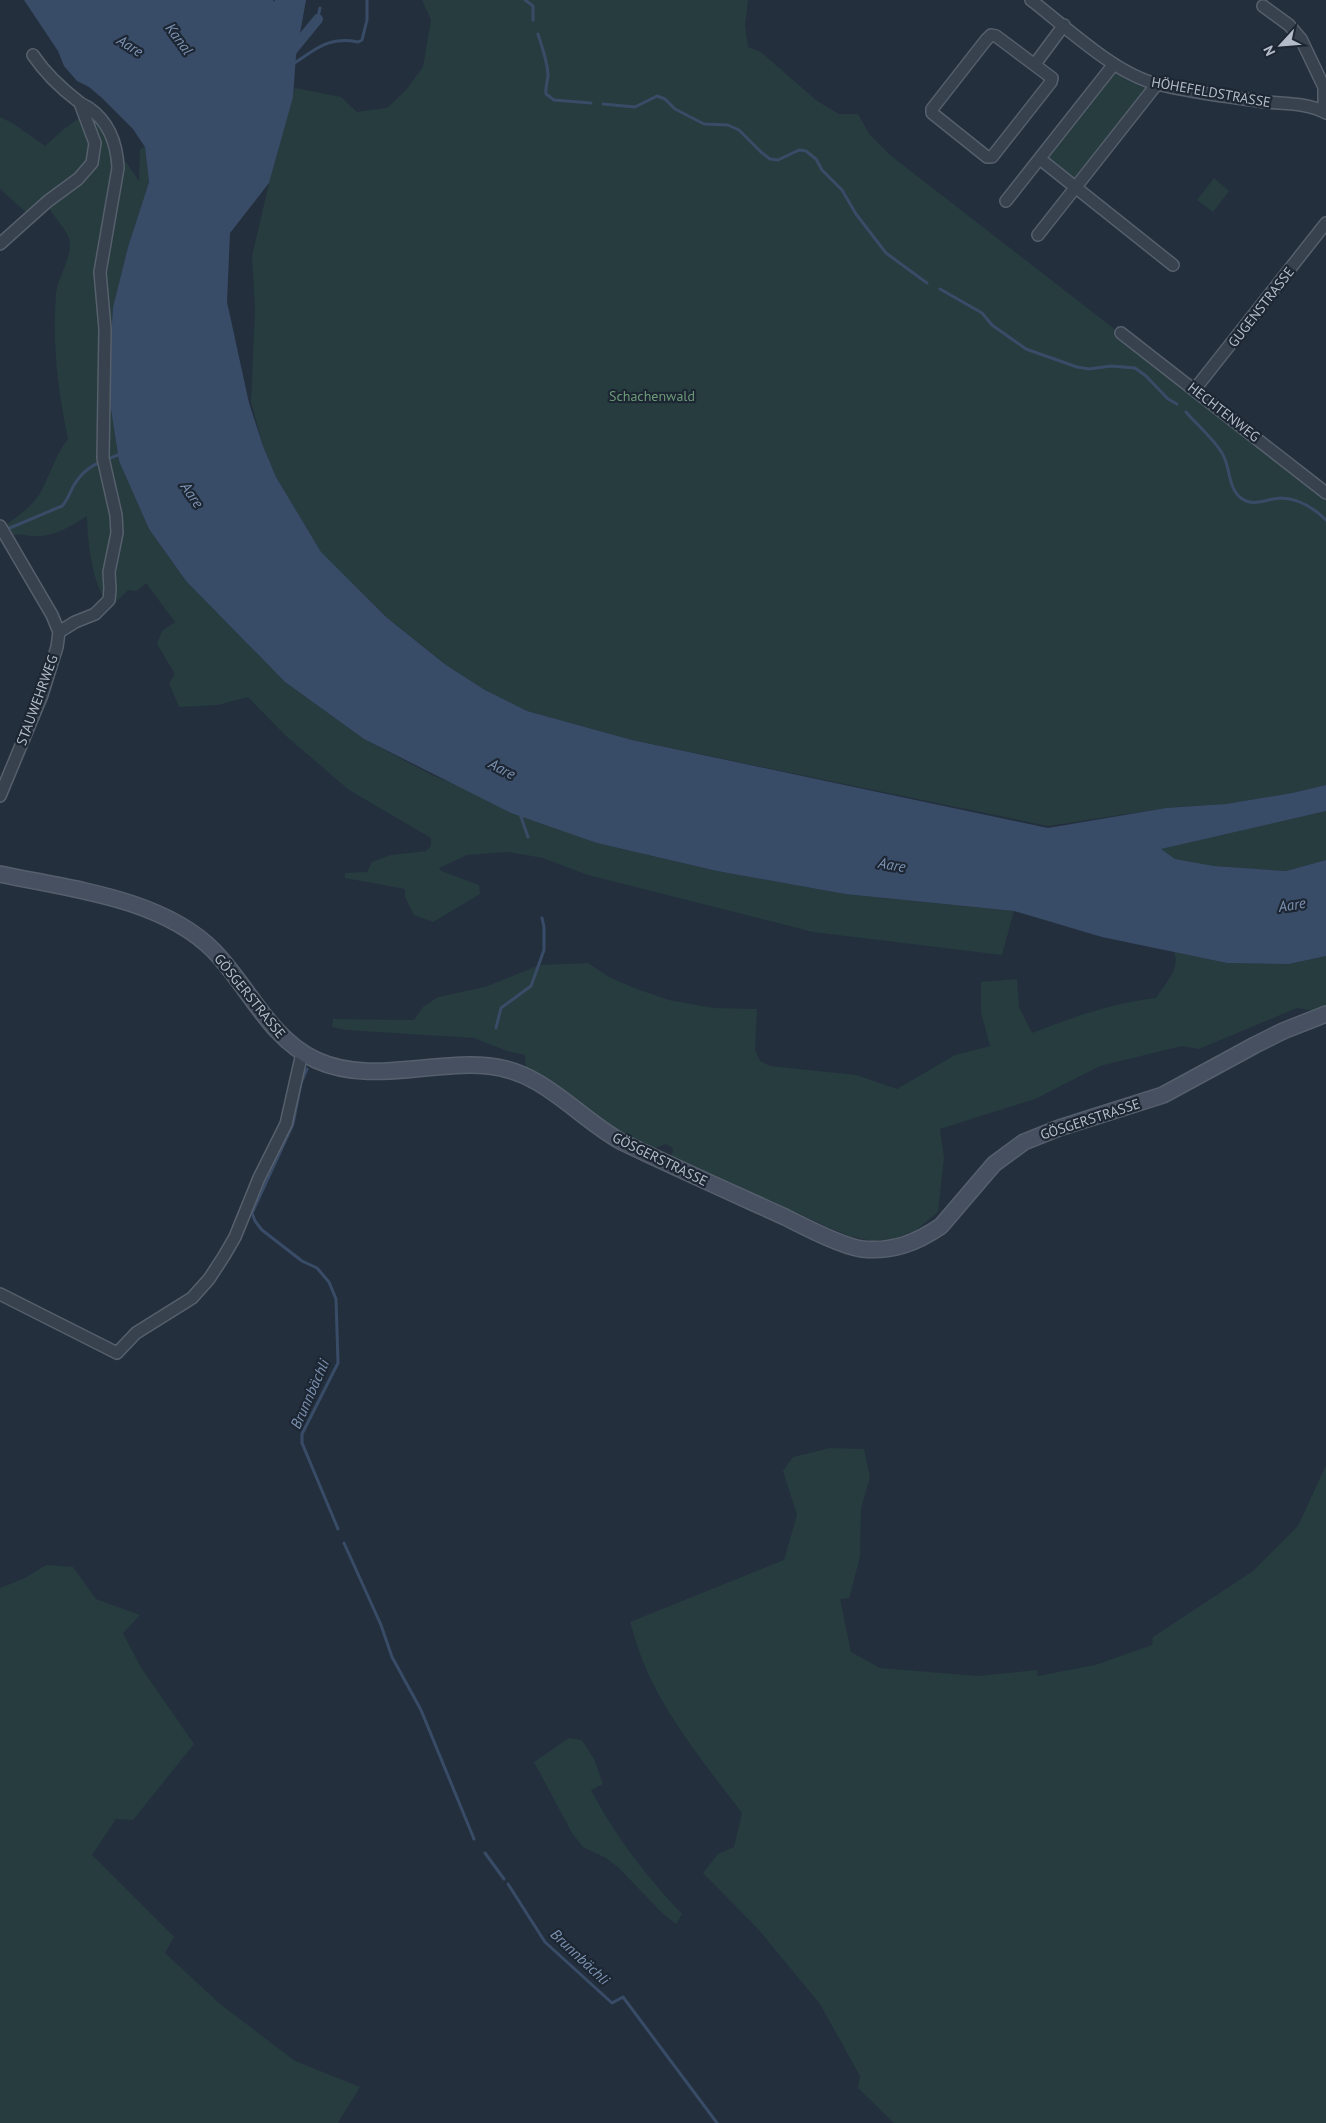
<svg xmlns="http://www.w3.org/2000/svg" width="1326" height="2123" viewBox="0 0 1326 2123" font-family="'PT Sans',sans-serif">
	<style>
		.green { fill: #263c3f }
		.water { fill: #394c67 }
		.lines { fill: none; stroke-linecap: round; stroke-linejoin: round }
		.stream { stroke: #394c67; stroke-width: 3 }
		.canal { stroke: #394c67; stroke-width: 10 }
		.street-casing { stroke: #565f6c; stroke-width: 14 }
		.secondary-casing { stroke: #565f6c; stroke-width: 18 }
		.street { stroke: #38414e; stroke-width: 11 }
		.secondary { stroke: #465061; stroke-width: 15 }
		.labels { text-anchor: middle; stroke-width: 4.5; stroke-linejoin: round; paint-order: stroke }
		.street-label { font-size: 14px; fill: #b4bcc9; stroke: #1d2633 }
		.park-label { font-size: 14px; fill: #6b9a76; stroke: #1d2633 }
		.water-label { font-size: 15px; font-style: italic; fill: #7c92b1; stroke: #1d2633 }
	</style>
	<rect width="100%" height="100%" fill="#242f3e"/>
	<!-- green -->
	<path class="green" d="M422 0H748L745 25 748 47 761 52 817 101 839 114H858L870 135 890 155 1326 493V785L1292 793 1226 804 1166 808 1048 826 632 740 527 711 485 690 446 665 386 617 321 553 276 477 263 446 251 402 255 309 252 256 269 183 295 88 341 97 357 112 387 108 406 90 423 67 431 20Z
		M1113 70 1126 80 1149 90 1075 183 1047 160Z
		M90 110 139 181 140 149 145 147 149 182 128 247 113 307 108 390 119 461 149 529 186 581 285 682 364 739 432 775 597 843 717 871 845 894 1014 911 1002 955 813 932 588 875 543 858 508 852 467 855 439 868 441 871 479 885 480 894 433 922 414 915 405 897V889L345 878V873L367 872 372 862 391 855 426 851 431 846V838L349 790 285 735 248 697 218 705 179 707 169 683 175 674 157 644 162 631 175 622 146 583 137 591 128 590 113 605C110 603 106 600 104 597 92 580 87 537 87 516 70 527 52 538 31 536 20 535 20 533 8 537L3 527C15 518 30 508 39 495 50 477 54 456 68 439 58 391 52 342 56 294 57 278 74 255 69 238 67 231 50 211 45 203L29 215 0 189V117L14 124 45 146 64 129Z
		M1214 178 1229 191 1213 212 1197 200Z
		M1326 811V860L1286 871 1214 866 1175 859 1160 849Z
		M1174 952 1227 963 1289 964 1326 956V1010L1322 1012 1297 1008 1199 1049 1182 1046 1100 1066 1035 1099 940 1129 944 1158 938 1212 916 1230 894 1239 872 1241 849 1236 823 1225 772 1201 746 1194 671 1161 673 1148 666 1144 649 1150 636 1144 526 1069 525 1055 507 1051 474 1038 346 1030 332 1027 333 1019 414 1020 423 1007 438 997 485 987 540 965 588 963 609 977 634 988 669 1000 713 1008 757 1009 755 1050 760 1061 770 1066 856 1075 897 1089 955 1055 990 1046 981 1013V982L1017 979 1019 1007 1032 1033C1073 1017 1113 1003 1156 998 1165 983 1181 969 1174 952Z
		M830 1448 864 1449 870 1477 861 1508 860 1557 849 1598 840 1599 851 1652 880 1668 978 1676 1037 1670 1038 1676 1095 1665 1152 1645 1153 1637 1253 1571 1298 1526 1326 1465V2123H894L858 2088 860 2076 820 2004 759 1930 703 1873 718 1854 734 1847 742 1813C707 1767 663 1713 642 1659 637 1647 634 1634 630 1622L784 1560 797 1515 783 1471 793 1457Z
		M46 1565 73 1567 96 1599 140 1615 123 1633 140 1666 194 1744 133 1820 116 1819 92 1855 174 1937 165 1953 220 2004 295 2061 360 2087 338 2123H0V1588L23 1579Z
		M569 1738 582 1740 594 1759 603 1784 591 1790C615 1836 646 1876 682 1914L676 1924 663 1914 619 1868 606 1858 583 1847 572 1833 534 1762Z"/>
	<!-- water -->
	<path class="water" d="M24 0H273L274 2 275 0H306L296 56 293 97 269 183 230 233 227 302 249 403 263 446 276 477 321 552 386 617 446 665 485 690 527 711 632 740 1048 828 1166 808 1226 804 1292 793 1326 785V811L1161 849 1175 859 1214 866 1286 871 1326 860V956L1289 964 1227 963 1102 937 1014 911 845 894 717 871 597 843 511 813 364 739 285 682 186 581 149 529 119 461 108 390 113 307 128 247 149 182 145 147 133 129 102 98 89 87 77 81 64 66 58 51Z"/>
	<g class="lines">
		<!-- stream -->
		<path class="stream" d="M525 0 533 6V20
			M317 21 320 8
			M538 34C542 47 547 60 548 74 548 81 545 87 546 94L554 100 591 103
			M293 64C316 49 328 36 358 42L362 40 367 20V0
			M603 104 635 107 657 96 665 99 675 109 704 124 728 125 739 130 761 152 770 159 778 160 799 150 806 151 816 159 822 170 842 190 856 214 886 253 927 283
			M940 289 982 313 992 325 1026 349 1077 367 1089 369 1111 366 1135 368 1146 376 1168 399 1177 404
			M1186 412C1197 425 1213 438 1222 453 1231 467 1227 487 1241 498 1253 508 1268 498 1282 498 1300 499 1314 508 1326 520
			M5 530 62 506C69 499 70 490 76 482 86 466 102 461 118 455
			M520 814 528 837
			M496 1028 501 1008 531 986 544 950V927L542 918
			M307 1069 301 1083 293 1124 252 1213 255 1221 262 1230 302 1261 317 1268 329 1282 336 1299 338 1363 302 1434V1443L338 1529
			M344 1543 381 1625 392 1657 421 1710 474 1839
			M485 1853 504 1879
			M508 1884 545 1942 612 2003 623 1997 717 2123"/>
		<!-- canal -->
		<path class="canal" d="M291 52 318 19"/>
		<defs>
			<path id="street" d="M1031 0C1066 27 1115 74 1157 84 1192 93 1230 97 1266 102 1286 104 1309 103 1326 113
				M1263 6 1289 25 1301 39 1324 87V105L1322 111
				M991 35 996 36 1052 78 1051 82 992 157H987L932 113V109L986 40Z
				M33 55C45 73 62 89 79 102 82 105 86 106 89 108 109 122 117 145 118 168L100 272 105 329 103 458 116 515 117 533 109 572 110 589 109 600 95 614 75 622 59 632
				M1035 64 1064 25
				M1040 159 1173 265
				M1006 201 1114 64
				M1038 235 1157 84
				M0 244 48 201 78 179 92 163 95 143 80 103
				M1121 333 1326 493
				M1195 389 1326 223
				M0 526 52 615 59 632 57 647 42 695 0 796
				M0 1294 117 1353 136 1333 192 1298 209 1279 224 1256 235 1237 259 1178 286 1124 302 1053"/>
			<path id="secondary" d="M0 874C70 889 162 898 214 951 249 987 269 1038 316 1060 370 1085 432 1060 489 1066 543 1071 577 1117 622 1142 676 1168 730 1192 785 1217 805 1227 841 1246 862 1249 893 1252 916 1243 941 1226L994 1164 1024 1142 1059 1128 1163 1095 1255 1045 1283 1031 1326 1014"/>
		</defs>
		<!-- street casing -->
		<use href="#street" class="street-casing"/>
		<!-- secondary casing -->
		<use href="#secondary" class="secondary-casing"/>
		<!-- street -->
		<use href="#street" class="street"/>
		<!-- secondary -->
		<use href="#secondary" class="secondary"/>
	</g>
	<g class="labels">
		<!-- street labels -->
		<g class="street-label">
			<text transform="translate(1211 92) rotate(10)" y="5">HÖHEFELDSTRASSE</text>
			<text transform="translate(1261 307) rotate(-52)" y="5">GUGENSTRASSE</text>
			<text transform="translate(1224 412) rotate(38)" y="5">HECHTENWEG</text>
			<text transform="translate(37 700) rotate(-70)" y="5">STAUWEHRWEG</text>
			<text transform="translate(250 996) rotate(51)" y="5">GÖSGERSTRASSE</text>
			<text transform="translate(1090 1119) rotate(-18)" y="5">GÖSGERSTRASSE</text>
			<text transform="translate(660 1159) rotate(26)" y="5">GÖSGERSTRASSE</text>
		</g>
		<!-- park labels -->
		<g class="park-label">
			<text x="652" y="401">Schachenwald</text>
		</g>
		<!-- water labels -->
		<g class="water-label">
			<text transform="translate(179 39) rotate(54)" y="5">Kanal</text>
			<text transform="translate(130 46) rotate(32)" y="5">Aare</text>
			<text transform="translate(192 495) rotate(55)" y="5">Aare</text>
			<text transform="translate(502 769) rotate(28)" y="5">Aare</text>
			<text transform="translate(892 865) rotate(10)" y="5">Aare</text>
			<text transform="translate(1292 905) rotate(-9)" y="5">Aare</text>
			<text transform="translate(310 1394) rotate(-66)" y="5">Brunnbächli</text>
			<text transform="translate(580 1957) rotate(43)" y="5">Brunnbächli</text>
		</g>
	</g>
	<!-- north arrow -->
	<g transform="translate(1281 45) rotate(244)" stroke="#1d2633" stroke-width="4" paint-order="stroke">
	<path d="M0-4L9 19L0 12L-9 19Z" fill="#b4bcc9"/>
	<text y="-8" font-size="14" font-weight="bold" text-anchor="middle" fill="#b4bcc9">N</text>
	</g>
</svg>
